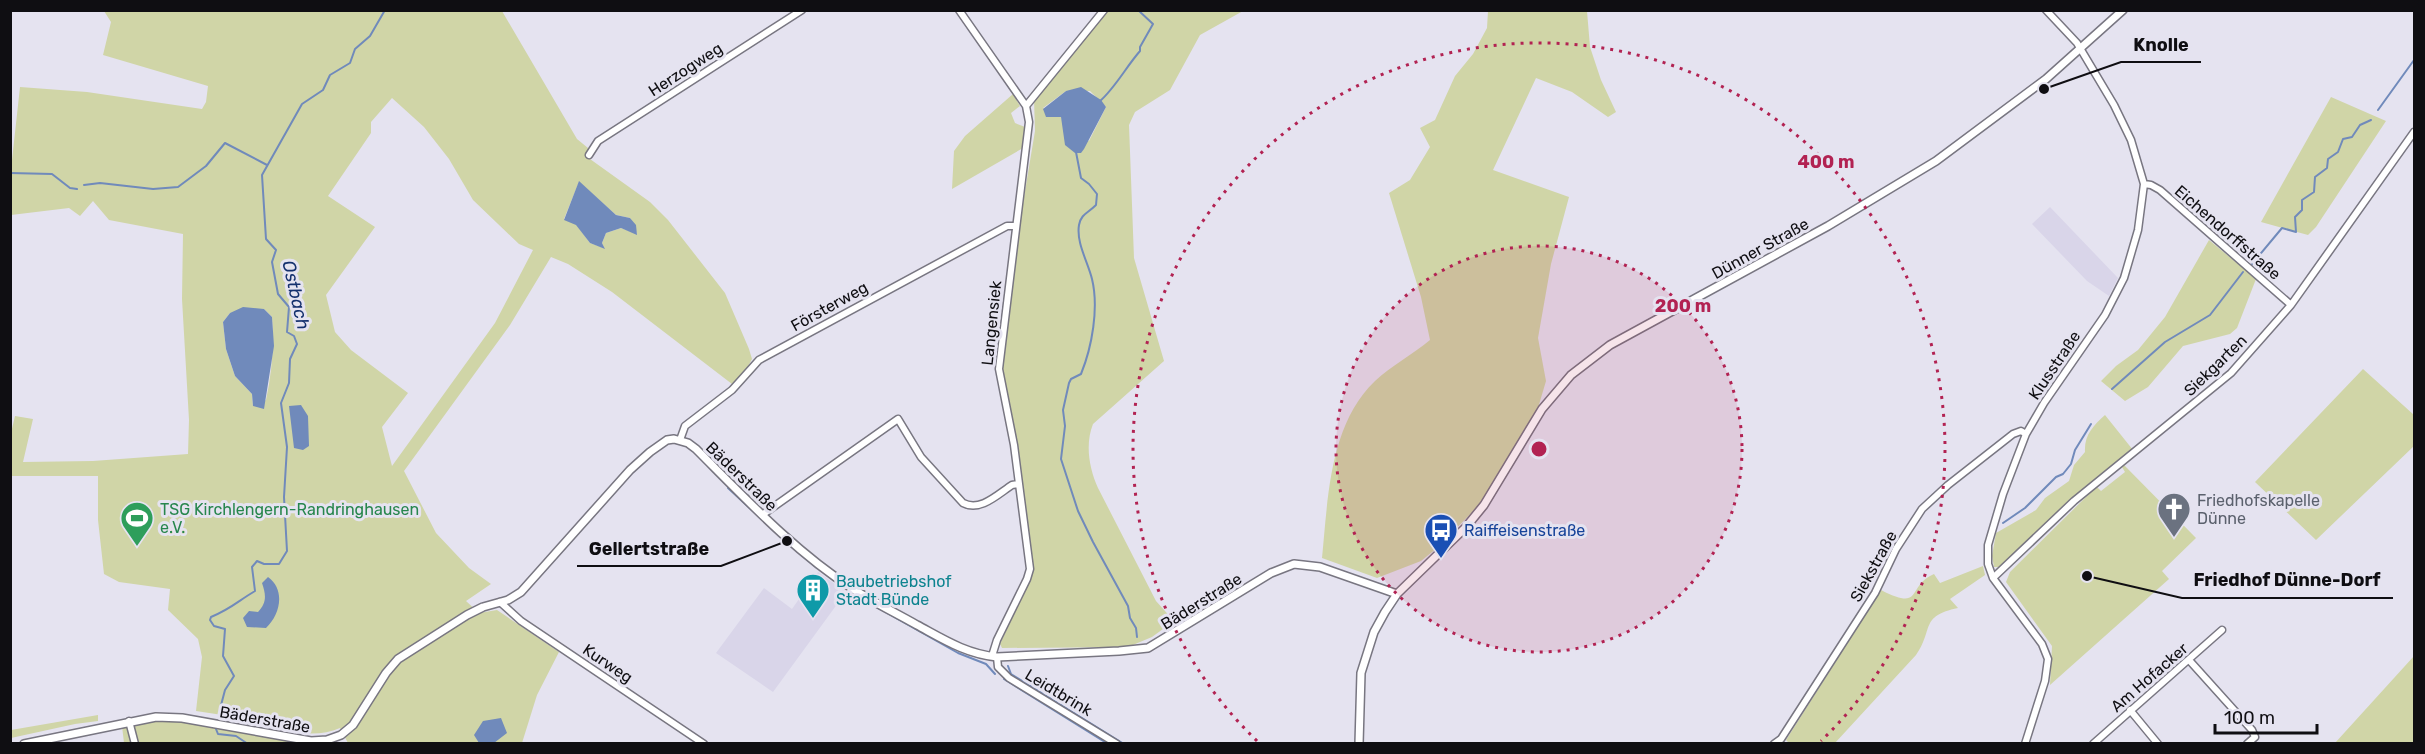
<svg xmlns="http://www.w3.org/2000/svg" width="2425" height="754" viewBox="0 0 2425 754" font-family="Rubik,sans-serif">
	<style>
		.built { fill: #d9d5e9 }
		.green { fill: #d0d5a7; fill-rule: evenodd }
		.water { fill: #708abb }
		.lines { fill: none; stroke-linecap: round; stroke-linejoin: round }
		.stream { stroke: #708abb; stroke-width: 2 }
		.minor-casing { stroke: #787681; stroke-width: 9 }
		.tertiary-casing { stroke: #787681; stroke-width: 10 }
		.minor { stroke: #fff; stroke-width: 6 }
		.tertiary { stroke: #fff; stroke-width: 7 }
		.ring { fill: none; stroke: #b22252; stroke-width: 3; stroke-dasharray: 3 6 }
		.labels { text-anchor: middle; stroke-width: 6; stroke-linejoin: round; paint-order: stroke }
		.street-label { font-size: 16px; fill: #0f0e12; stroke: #e5e3f0 }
		.worship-label { font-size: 16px; fill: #5b616d; stroke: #e5e3f0; text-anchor: start }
		.leisure-label { font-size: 16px; fill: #27864d; stroke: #e5e3f0; text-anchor: start }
		.transit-label { font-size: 16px; fill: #164399; stroke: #e5e3f0; text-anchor: start }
		.culture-label { font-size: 16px; fill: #0d838f; stroke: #e5e3f0; text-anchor: start }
		.water-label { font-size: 18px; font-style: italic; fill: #14306d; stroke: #e5e3f0 }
		.centre { fill: #b22252; stroke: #e5e3f0; stroke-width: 3 }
		.ring-label { font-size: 18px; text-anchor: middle; font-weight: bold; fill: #b22252; stroke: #e5e3f0; stroke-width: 6; stroke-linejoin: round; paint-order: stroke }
		.leader { fill: none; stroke: #0f0e12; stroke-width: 2 }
		.callout-dot { fill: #0f0e12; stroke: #e5e3f0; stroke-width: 2 }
		.callout-label { font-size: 18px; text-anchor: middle; font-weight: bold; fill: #0f0e12; stroke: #e5e3f0; stroke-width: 6; stroke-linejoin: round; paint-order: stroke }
	</style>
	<rect width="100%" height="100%" fill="#e5e3f0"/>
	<!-- built -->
	<path class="built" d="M2050 207 2118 278 2109 296 2087 281 2032 224Z
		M818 572 846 592 773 692 716 653 764 588 792 609Z"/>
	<!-- green -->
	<path class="green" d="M104 11H502L577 139 588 148 590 159 650 202 668 220 725 293 749 349 752 359 745 372 732 384 612 292 568 264 551 257 510 325 404 471 436 533 469 568 491 584 466 601 479 613 497 610 559 652 537 695 522 743H348L340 728C306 743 264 723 229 716 218 714 207 713 196 711L202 657 198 639 168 610 170 589 119 582 104 574 98 520V476H10L11 433 15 416 33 419 23 462 93 461 188 454 189 420 182 299 183 234 109 220 93 201 80 216 69 208 11 215 10 161 12 160 20 87 87 92 202 109 206 102 208 86 103 55 111 22ZM392 98 424 127 449 159 473 200 519 244 533 250 495 323 392 466 382 427 408 393 351 350 335 332 326 295 375 227 328 196 371 133V122ZM579 182 616 215 630 218 637 234 621 228 606 233 602 243 604 248 590 243 576 224 564 219ZM264 309 272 317C274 346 272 372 266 400L253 406 252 394 235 376 226 349 223 322 230 313Z
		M1107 11H1243L1200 35 1170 90 1135 112 1129 125 1134 258 1164 361 1093 424C1085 444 1089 468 1098 488L1156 601 1174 621 1152 637 1128 647 1002 648 1000 644 1029 581 1032 568 1021 480 1002 368 1019 227 1035 131 1034 99ZM1066 91H1090L1106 107 1089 141 1063 123 1061 117 1043 108Z
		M1488 11H1587L1590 47 1601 80 1616 112 1608 117 1572 92 1536 78 1493 170 1569 197 1551 264 1538 338 1546 381 1538 408 1485 499 1437 548 1421 561 1377 578 1322 558C1328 499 1329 425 1375 381 1391 366 1413 354 1430 340L1421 297 1389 193 1410 180 1430 147 1420 128 1435 120 1455 76 1473 54 1487 28Z
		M1013 94 1020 106 1011 113 1015 123 1025 127 1023 148 952 189 954 151 965 136Z
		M2331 97 2386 121 2316 227 2308 235 2261 222Z
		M2209 240 2256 279 2237 328 2230 334 2183 346 2148 387 2125 401 2101 381 2116 366 2138 350 2165 317Z
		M2363 369 2414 415V446L2316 540 2255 482Z
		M2105 415 2133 450 2001 567H1994L1992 556 1996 533 2036 510 2045 498 2069 481 2074 465 2085 452C2084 435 2093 426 2105 415Z
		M2124 465 2196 538 2162 571 2169 579 2050 685 2052 646 2006 582 2010 572 2088 495 2097 487 2101 491 2125 472 2122 467Z
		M1983 566 1985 575 1950 599 1958 608C1919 616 1934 630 1916 655L1835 743H1789L1786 740 1881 590C1924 612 1906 586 1934 574L1940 583Z
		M2414 656V743H2335Z
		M98 715V721L75 724 11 738V730Z
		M157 720C209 720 261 733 311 743H124L122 726Z"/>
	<!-- water -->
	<path class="water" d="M1081 87 1101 100 1106 107 1084 149 1081 153H1075L1065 145 1061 117H1046L1043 109 1066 91Z
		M579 181 616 215 630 218 636 225 637 235 621 228 606 233 602 243 605 249 590 243 576 225 564 220Z
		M243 307 264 309 272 317 274 346 264 409 253 406 252 394 235 376 226 349 223 322 230 313Z
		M301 405 308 416 309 446 303 450 294 448 289 406Z
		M268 577C286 590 280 615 266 628L247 627 243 618 249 611 258 612C267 602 266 595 262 583Z
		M501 718 507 733 494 743H479L474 735 483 721Z"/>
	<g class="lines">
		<!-- stream -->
		<path class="stream" d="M1100 101C1115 88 1126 67 1140 51V47L1153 24 1138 10
			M2378 110 2414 60
			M1076 152 1081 178 1089 184 1097 194 1096 205C1088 213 1081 214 1079 225 1076 243 1088 262 1092 279 1099 308 1092 347 1081 374L1071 379 1069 383 1063 410 1065 426 1061 459 1078 511 1093 542 1128 606 1130 618 1136 628 1137 637
			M10 173 52 174 70 188 77 189
			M84 185 100 183 153 189 178 187 206 166 225 143 267 165
			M2252 264 2282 228 2296 232 2295 217 2302 210V200L2314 192 2315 177 2327 168 2328 159 2338 152 2343 139 2352 137 2360 125 2371 120
			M2112 389 2165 342 2210 315 2243 272
			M728 488 793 548
			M2003 523 2025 508 2056 477 2063 474 2071 464 2075 450 2091 424
			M799 553 817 568
			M848 591 958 653 986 664 995 674
			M1008 666 1011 674 1124 744
			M1004 679 1108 744
			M220 709 225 690 234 676 223 656 225 629 214 626 210 620 211 617C231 609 238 601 255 591L252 567 257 561 264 564H279L287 551 284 497 287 447 281 403 289 383 290 359 297 344 294 336 287 332 289 307 278 294 272 262 276 250 266 239 262 175 302 104 323 90 330 75 350 63 355 49 370 36 385 10
			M216 729 218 734 236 736 248 744"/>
		<defs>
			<path id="minor" d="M959 10 1026 106 1029 122 999 369 1014 445 1030 569 1027 579 997 640 992 656
				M1026 106 1104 10
				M589 155 598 141 802 10
				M2144 184 2151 185 2160 190 2291 305
				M680 440 685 426 732 390 759 360 1007 226H1015
				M762 515 898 419 921 457 963 503C980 512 997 495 1012 485L1018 484
				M1993 578 2074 501 2231 373 2291 305 2414 132
				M500 602 521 621 704 744
				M997 657 998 667 1009 678 1117 744
				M2189 660 2252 730 2255 737 2247 744
				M2130 710 2158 744
				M129 721 135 744
				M1774 744 1781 739 1875 593 1896 549 1922 509 1948 485 2013 434 2021 431 2026 434
				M2025 744 2045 681 2048 659 2042 644 1993 578 1988 564V545L2003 494 2026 434 2044 403 2105 315 2124 278 2138 230 2144 184 2131 140 2114 105 2077 43 2046 10
				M2093 744 2222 630"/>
			<path id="tertiary" d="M24 744 156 717 182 718 311 741 327 740 341 735 353 725 386 673 398 659 467 615 483 607 508 600 521 592 630 470 650 452 667 440 674 439 688 443 696 449C745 498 794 551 853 589 873 602 896 613 917 625 943 639 966 654 997 657L1119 651 1148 648 1271 573 1294 564 1320 567 1397 594
				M1359 744 1361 673 1374 632 1385 612 1397 594 1466 527 1484 505 1542 409 1571 375 1610 345 1828 226 1936 161 2046 79 2123 10"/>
		</defs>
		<!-- minor casing -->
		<use href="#minor" class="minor-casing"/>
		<!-- tertiary casing -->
		<use href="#tertiary" class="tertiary-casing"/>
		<!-- minor -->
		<use href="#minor" class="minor"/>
		<!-- tertiary -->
		<use href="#tertiary" class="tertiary"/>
	</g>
	<!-- distance rings -->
	<circle cx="1539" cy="449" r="203" fill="#b22252" fill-opacity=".12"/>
	<g class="ring">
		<circle cx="1539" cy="449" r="203"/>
		<path d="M1257 741A406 406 0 1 1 1821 741"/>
	</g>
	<!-- icons -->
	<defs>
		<symbol id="church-pin" viewBox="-11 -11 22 30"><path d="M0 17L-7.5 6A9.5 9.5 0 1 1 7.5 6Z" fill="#6b7280" stroke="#e5e3f0"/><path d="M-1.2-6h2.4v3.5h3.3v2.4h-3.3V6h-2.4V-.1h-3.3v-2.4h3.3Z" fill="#fff"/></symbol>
		<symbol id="stadium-pin" viewBox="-11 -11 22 30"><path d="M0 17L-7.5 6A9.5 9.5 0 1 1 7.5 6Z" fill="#2e9e5b" stroke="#e5e3f0"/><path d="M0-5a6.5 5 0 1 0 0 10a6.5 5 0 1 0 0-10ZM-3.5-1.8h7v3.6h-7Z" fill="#fff"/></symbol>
		<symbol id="bus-pin" viewBox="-11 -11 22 30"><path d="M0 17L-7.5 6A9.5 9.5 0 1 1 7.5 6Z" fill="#1a4fb4" stroke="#e5e3f0"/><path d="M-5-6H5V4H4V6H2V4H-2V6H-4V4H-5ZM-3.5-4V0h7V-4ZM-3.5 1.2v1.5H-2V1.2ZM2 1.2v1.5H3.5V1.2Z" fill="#fff"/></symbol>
		<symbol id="building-pin" viewBox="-11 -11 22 30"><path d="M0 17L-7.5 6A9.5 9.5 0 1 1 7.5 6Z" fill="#0f9aa8" stroke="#e5e3f0"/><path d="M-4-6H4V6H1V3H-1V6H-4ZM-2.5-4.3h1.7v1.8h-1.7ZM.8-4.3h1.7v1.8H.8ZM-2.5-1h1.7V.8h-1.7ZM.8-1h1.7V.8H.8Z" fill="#fff"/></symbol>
	</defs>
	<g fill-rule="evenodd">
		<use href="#church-pin" x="2155" y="490" width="38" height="52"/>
		<use href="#stadium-pin" x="118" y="499" width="38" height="52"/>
		<use href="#bus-pin" x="1422" y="511" width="38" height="52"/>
		<use href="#building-pin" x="794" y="571" width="38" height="52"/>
	</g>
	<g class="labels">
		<!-- street labels -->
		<g class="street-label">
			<text transform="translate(685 69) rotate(-33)" y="6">Herzogweg</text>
			<text transform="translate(2228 232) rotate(41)" y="6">Eichendorffstraße</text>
			<text transform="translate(1760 248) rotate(-29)" y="6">Dünner Straße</text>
			<text transform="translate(829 306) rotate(-29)" y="6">Försterweg</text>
			<text transform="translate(991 323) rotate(-84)" y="6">Langensiek</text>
			<text transform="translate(2054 365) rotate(-56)" y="6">Klusstraße</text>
			<text transform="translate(2215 365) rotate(-44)" y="6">Siekgarten</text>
			<text transform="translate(742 476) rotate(44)" y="6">Bäderstraße</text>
			<text transform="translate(1873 566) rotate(-61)" y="6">Siekstraße</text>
			<text transform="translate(1201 601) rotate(-32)" y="6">Bäderstraße</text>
			<text transform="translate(608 663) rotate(34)" y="6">Kurweg</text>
			<text transform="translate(2149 677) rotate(-41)" y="6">Am Hofacker</text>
			<text transform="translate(1059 692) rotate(31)" y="6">Leidtbrink</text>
			<text transform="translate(265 719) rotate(10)" y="6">Bäderstraße</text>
		</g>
		<!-- worship labels -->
		<g class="worship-label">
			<text x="2197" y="506">Friedhofskapelle<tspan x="2197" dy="18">Dünne</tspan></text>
		</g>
		<!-- leisure labels -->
		<g class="leisure-label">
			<text x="160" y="515">TSG Kirchlengern-Randringhausen<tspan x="160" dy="18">e.V.</tspan></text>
		</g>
		<!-- transit labels -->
		<g class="transit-label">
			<text x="1464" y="536">Raiffeisenstraße</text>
		</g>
		<!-- culture labels -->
		<g class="culture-label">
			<text x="836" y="587">Baubetriebshof<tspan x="836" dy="18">Stadt Bünde</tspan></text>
		</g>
		<!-- water labels -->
		<g class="water-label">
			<text transform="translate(296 295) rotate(77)" y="6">Ostbach</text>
		</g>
	</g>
	<circle cx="1539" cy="449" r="9" class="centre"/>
	<g class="ring-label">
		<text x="1826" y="168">400 m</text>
		<text x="1683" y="312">200 m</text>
	</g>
	<!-- callouts -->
	<path class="leader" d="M2044 89L2121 62H2201M787 541L721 566H577M2087 576L2182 598H2393"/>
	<g class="callout-dot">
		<circle cx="2044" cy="89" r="6"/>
		<circle cx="787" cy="541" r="6"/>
		<circle cx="2087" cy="576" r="6"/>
	</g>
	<g class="callout-label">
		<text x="2161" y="51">Knolle</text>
		<text x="649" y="555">Gellertstraße</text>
		<text x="2287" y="586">Friedhof Dünne-Dorf</text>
	</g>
	<!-- border -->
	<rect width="2425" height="754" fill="none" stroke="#0f0e12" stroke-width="24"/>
	<!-- scale -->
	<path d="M2215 724v9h102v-9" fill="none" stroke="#0f0e12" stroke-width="3"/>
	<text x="2224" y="724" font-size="18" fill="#0f0e12" stroke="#e5e3f0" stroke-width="4.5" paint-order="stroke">100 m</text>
</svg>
